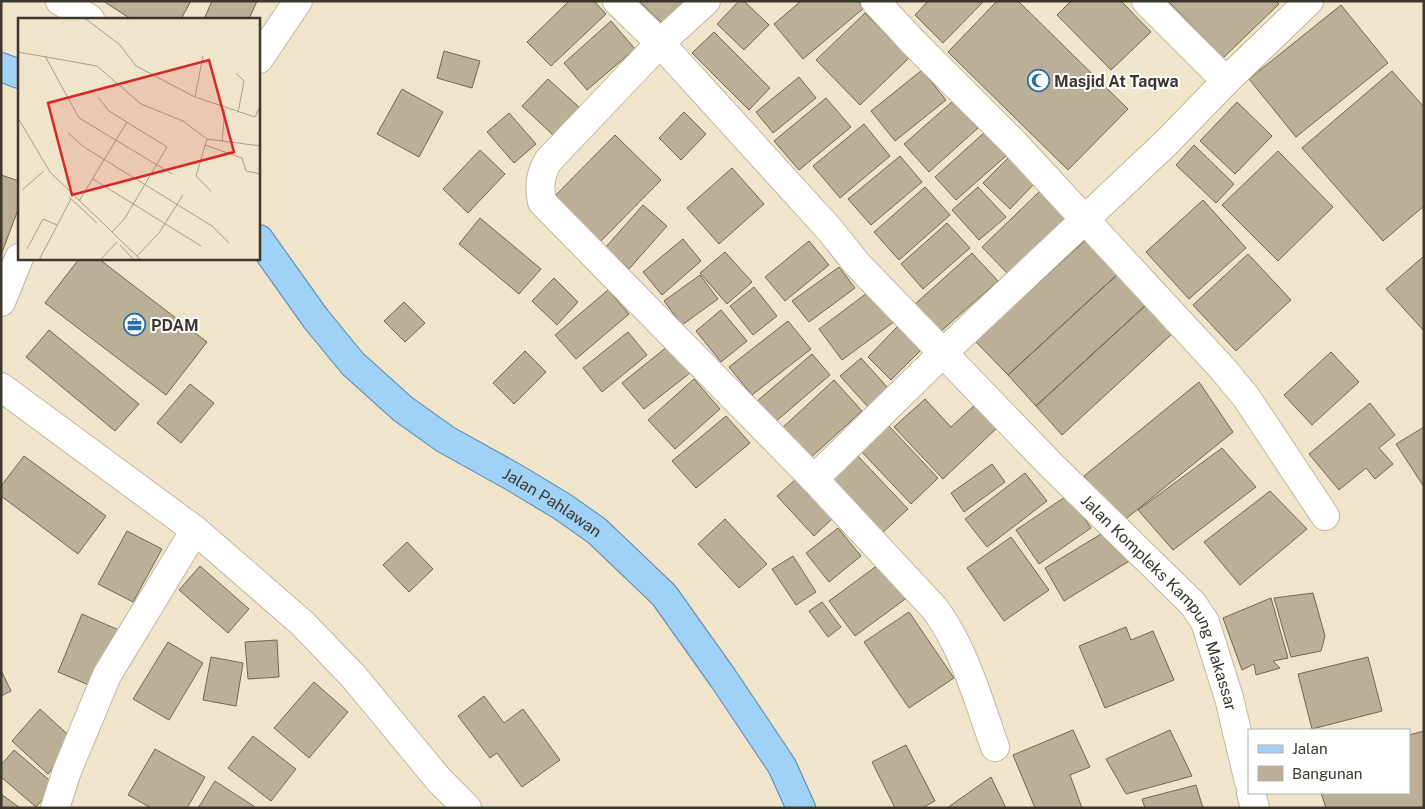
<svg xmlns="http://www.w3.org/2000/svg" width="1425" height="809" viewBox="0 0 1425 809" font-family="'Public Sans',sans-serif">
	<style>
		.building { fill: #bbb097; stroke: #716750 }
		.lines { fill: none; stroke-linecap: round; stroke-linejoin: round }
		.minor-casing { stroke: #c2b79e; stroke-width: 30 }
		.major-casing { stroke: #5487ad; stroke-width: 30 }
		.minor { stroke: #fff; stroke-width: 28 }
		.major { stroke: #a0d1f7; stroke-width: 28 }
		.labels { text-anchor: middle; stroke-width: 4; stroke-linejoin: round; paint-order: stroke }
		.poi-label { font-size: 16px; font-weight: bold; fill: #3c372d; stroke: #fff; text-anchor: start }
		.street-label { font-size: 16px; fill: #3c372d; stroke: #fff }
		.inset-road { fill: none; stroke: #a89f8b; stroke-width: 1 }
		.view { fill: #d62828; fill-opacity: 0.15; stroke: #d62828; stroke-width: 2.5 }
		.inset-edge { fill: none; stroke: #3c372d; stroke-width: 2.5 }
	</style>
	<rect width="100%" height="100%" fill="#f0e4ca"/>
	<!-- building -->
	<path class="building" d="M103 1H191L181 19H131Z
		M212 1H257L249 19H204Z
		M569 1H594L606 14 551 66 527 42Z
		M639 1H684L662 23Z
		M739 1H744L769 25 744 50 717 24Z
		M801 1H858L864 8 803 59 774 24Z
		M928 1H984L943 43 915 15Z
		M997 1H1018L1128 109 1068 170 948 52Z
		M1071 1H1121L1151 32 1111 70 1057 15Z
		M1168 1H1276L1279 4 1223 58Z
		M1341 5 1388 63 1296 137 1249 79Z
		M865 13 909 58 860 105 816 60Z
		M611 21 635 49 587 90 564 63Z
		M714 32 770 88 749 110 692 53Z
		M444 51 480 61 472 88 437 78Z
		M922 70 946 100 895 141 871 111Z
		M1392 71 1424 107V206L1383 241 1302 148Z
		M799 77 816 98 773 133 756 112Z
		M548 79 580 108 554 136 522 106Z
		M402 89 443 112 419 157 377 134Z
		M826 98 851 127 799 170 774 141Z
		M953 101 978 128 929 172 904 144Z
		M1237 102 1272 136 1235 174 1200 141Z
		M684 112 706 134 681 160 659 138Z
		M509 113 536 144 514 163 487 132Z
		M864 124 890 156 840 198 813 166Z
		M986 131 1007 155 956 200 935 177Z
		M615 135 661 180 596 246 550 201Z
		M1194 145 1234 184 1216 203 1176 165Z
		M480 150 505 174 468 213 443 189Z
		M1278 151 1333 207 1278 261 1222 205Z
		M900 156 922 182 871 225 848 199Z
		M1008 158 1034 184 1010 209 983 183Z
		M732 168 764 204 719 244 687 208Z
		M1 175 19 181V207L1 255Z
		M925 187 950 215 899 260 874 232Z
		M978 187 1006 217 979 240 952 210Z
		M1040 191 1067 220 1009 275 982 247Z
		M1203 200 1246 248 1189 299 1146 252Z
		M643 205 667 226 629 269 605 248Z
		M480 218 541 269 519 294 459 244Z
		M947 223 970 248 923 289 901 264Z
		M1088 238 1119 273 1008 375 975 341Z
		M683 239 701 261 662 295 643 272Z
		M809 241 829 265 785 301 765 277Z
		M725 252 752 282 727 304 700 273Z
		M972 253 998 281 940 332 915 304Z
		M1248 254 1291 300 1236 351 1193 305Z
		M1424 256V331L1386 289Z
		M79 259H99L207 342 166 395 45 303Z
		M839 267 855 288 809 322 792 301Z
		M1119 273 1147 304 1036 406 1008 375Z
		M700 275 718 299 682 325 664 301Z
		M554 278 578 302 557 325 532 301Z
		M754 287 777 316 753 335 730 306Z
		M608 290 629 314 576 359 555 335Z
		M871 290 895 321 842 360 819 329Z
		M404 302 425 323 405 342 384 321Z
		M1147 304 1174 332 1062 435 1036 406Z
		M721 310 747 341 721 362 696 331Z
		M788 321 811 349 752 395 729 367Z
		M900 324 924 347 891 380 868 357Z
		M49 330 139 404 115 431 26 357Z
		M628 332 647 355 602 392 583 368Z
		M668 346 690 373 644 409 622 383Z
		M525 351 546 372 514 404 493 383Z
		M1331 352 1359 382 1312 425 1284 395Z
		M812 354 830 375 774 423 756 402Z
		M861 358 888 388 868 407 840 376Z
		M694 379 720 409 675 449 648 420Z
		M834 380 862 411 807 461 779 431Z
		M1199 382 1233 432 1122 522 1084 476Z
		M190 384 214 403 181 443 157 423Z
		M925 399 951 427 977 403 998 427 943 479 894 427Z
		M1370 403 1395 435 1379 448 1393 464 1375 479 1366 468 1339 490 1309 454Z
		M726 416 750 443 696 488 672 461Z
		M888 425 938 478 911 504 861 451Z
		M1424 427V487L1396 444Z
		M1222 448 1256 487 1173 550 1138 510Z
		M856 454 908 509 881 534 829 481Z
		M24 456 106 516 78 554 1 496V486Z
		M992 464 1005 482 964 512 951 493Z
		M1025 473 1047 501 987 547 965 519Z
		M795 480 832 519 814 536 777 496Z
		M1270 491 1307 529 1240 585 1204 542Z
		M1068 495 1091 528 1039 564 1016 530Z
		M725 519 767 564 739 588 698 544Z
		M838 528 861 556 829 582 806 553Z
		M1111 528 1131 560 1064 601 1045 568Z
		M127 531 162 549 133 602 98 584Z
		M1011 537 1049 590 1004 621 967 568Z
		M407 542 433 569 409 592 383 565Z
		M793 556 816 592 796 605 772 569Z
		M882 562 908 597 855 636 829 601Z
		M200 566 249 609 228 633 179 590Z
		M1313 593 1325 636 1321 651 1291 657 1274 598Z
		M1271 598 1288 658 1273 661 1280 668 1256 675 1254 664 1242 670 1223 618Z
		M822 602 841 627 828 637 809 611Z
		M909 612 954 678 909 708 864 642Z
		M82 614 121 631 96 688 58 672Z
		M1126 627 1131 640 1153 631 1174 680 1105 708 1079 646Z
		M277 640 279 677 248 679 245 642Z
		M168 642 203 663 169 720 133 699Z
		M211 657 243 663 236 706 203 700Z
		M1368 657 1382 711 1312 729 1298 674Z
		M1 670 11 691 1 696Z
		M314 682 348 712 309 758 274 728Z
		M484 696 504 723 523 709 560 760 522 787 497 753 490 758 458 716Z
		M40 709 76 742 48 774 12 741Z
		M1073 730 1090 767 1070 775 1082 808H1035L1013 755Z
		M1170 730 1192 776 1126 794 1106 759Z
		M1424 731V808H1326L1321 793H1409V735Z
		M253 736 296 769 271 801 228 768Z
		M906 745 935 801 922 808H895L872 762Z
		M155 749 205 777 187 808H151L128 795Z
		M14 750 55 785 36 807 1 777V765Z
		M991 777 1006 808H947Z
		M215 781 255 807 254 808H198Z
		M1196 785 1203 808H1145L1142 799Z
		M1 794 20 808H1Z"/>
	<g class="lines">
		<defs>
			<g id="minor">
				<path d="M60 1 90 19"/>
				<path id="s1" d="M617 1 660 43 830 230 858 265 1052 466 1193 604 1205 622 1229 698 1249 782"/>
				<path d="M706 1 660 43 548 161C540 175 539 186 542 202L814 479 935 609C965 650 978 700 995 747"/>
				<path d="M875 1 914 43 1014 143 1222 368 1246 397 1325 516"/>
				<path d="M1146 1 1226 81"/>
				<path d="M259 59 298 1"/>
				<path d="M1 302 19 258"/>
				<path d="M1 387 195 530 302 623 354 677 439 780 467 808"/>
				<path d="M814 479 943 353 1166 143 1226 81 1309 1"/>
				<path d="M1251 793 1255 808"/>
				<path d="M55 808 67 771 107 675 195 530"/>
			</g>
			<g id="major">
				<path d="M1 67 19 74"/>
				<path id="s2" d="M259 239 316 319 353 364 403 409 445 439 515 478 563 507 597 531 664 595 723 678 782 766 801 808"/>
			</g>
		</defs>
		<!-- minor casing -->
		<use href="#minor" class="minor-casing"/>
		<!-- major casing -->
		<use href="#major" class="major-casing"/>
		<!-- minor -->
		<use href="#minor" class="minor"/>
		<!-- major -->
		<use href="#major" class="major"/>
	</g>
	<!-- icons -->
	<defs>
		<symbol id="mosque-ring" viewBox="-11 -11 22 22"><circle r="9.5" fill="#fff" stroke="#276fa3" stroke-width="1.5"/><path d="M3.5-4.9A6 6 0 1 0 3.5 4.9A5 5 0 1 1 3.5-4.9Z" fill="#276fa3"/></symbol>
		<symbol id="office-ring" viewBox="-11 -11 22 22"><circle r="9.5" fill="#fff" stroke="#276fa3" stroke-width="1.5"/><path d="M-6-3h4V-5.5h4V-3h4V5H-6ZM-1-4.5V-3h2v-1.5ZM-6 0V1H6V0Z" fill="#276fa3"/></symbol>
	</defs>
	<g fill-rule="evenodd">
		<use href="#mosque-ring" x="1026" y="68" width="25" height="25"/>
		<use href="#office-ring" x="122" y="312" width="25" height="25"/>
	</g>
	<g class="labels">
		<!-- poi labels -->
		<g class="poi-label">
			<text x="1054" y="87">Masjid At Taqwa</text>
			<text x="151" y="331">PDAM</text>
		</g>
		<!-- street labels -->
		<g class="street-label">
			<text dy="6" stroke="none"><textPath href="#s2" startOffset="400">Jalan Pahlawan</textPath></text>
			<text dy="6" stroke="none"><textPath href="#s1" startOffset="815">Jalan Kompleks Kampung Makassar</textPath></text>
		</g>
	</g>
	<!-- overview -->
	<g transform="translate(18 18)">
		<rect width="242" height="242" fill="#f0e4ca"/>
		<path class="inset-road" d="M68 1 102 27 118 48 177 79 237 99 243 86M0 34 79 48 123 86 165 103 189 121 243 128M27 38 61 100 154 156M218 55 226 63 220 95M80 79 91 93 149 129 107 200 94 214M177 79 185 38M0 100 32 154 123 242M50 115 66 129 194 208 211 225M189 121 178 158 193 173M204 124 207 91M187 127 224 140 228 153 243 156M75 161 183 228M4 172 26 153M51 179 79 205M61 183 109 104M102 227 116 242M9 231 25 201 39 207M119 238 141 215 165 177M21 242 53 181M82 242 99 224"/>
		<path class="view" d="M191 42 216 134 54 177 30 85Z"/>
		<rect width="242" height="242" class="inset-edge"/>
	</g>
	<!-- border -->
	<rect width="1425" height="809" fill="none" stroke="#3c372d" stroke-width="5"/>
	<!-- legend -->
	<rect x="1248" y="729" width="162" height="65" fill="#ffffff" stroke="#b1afab"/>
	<rect x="1258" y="745" width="25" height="8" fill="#a0d1f7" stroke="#b1afab"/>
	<text x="1292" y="754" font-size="15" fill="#3c372d">Jalan</text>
	<rect x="1258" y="766" width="25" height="15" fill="#bbb097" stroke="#b1afab"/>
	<text x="1292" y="779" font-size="15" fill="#3c372d">Bangunan</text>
</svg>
